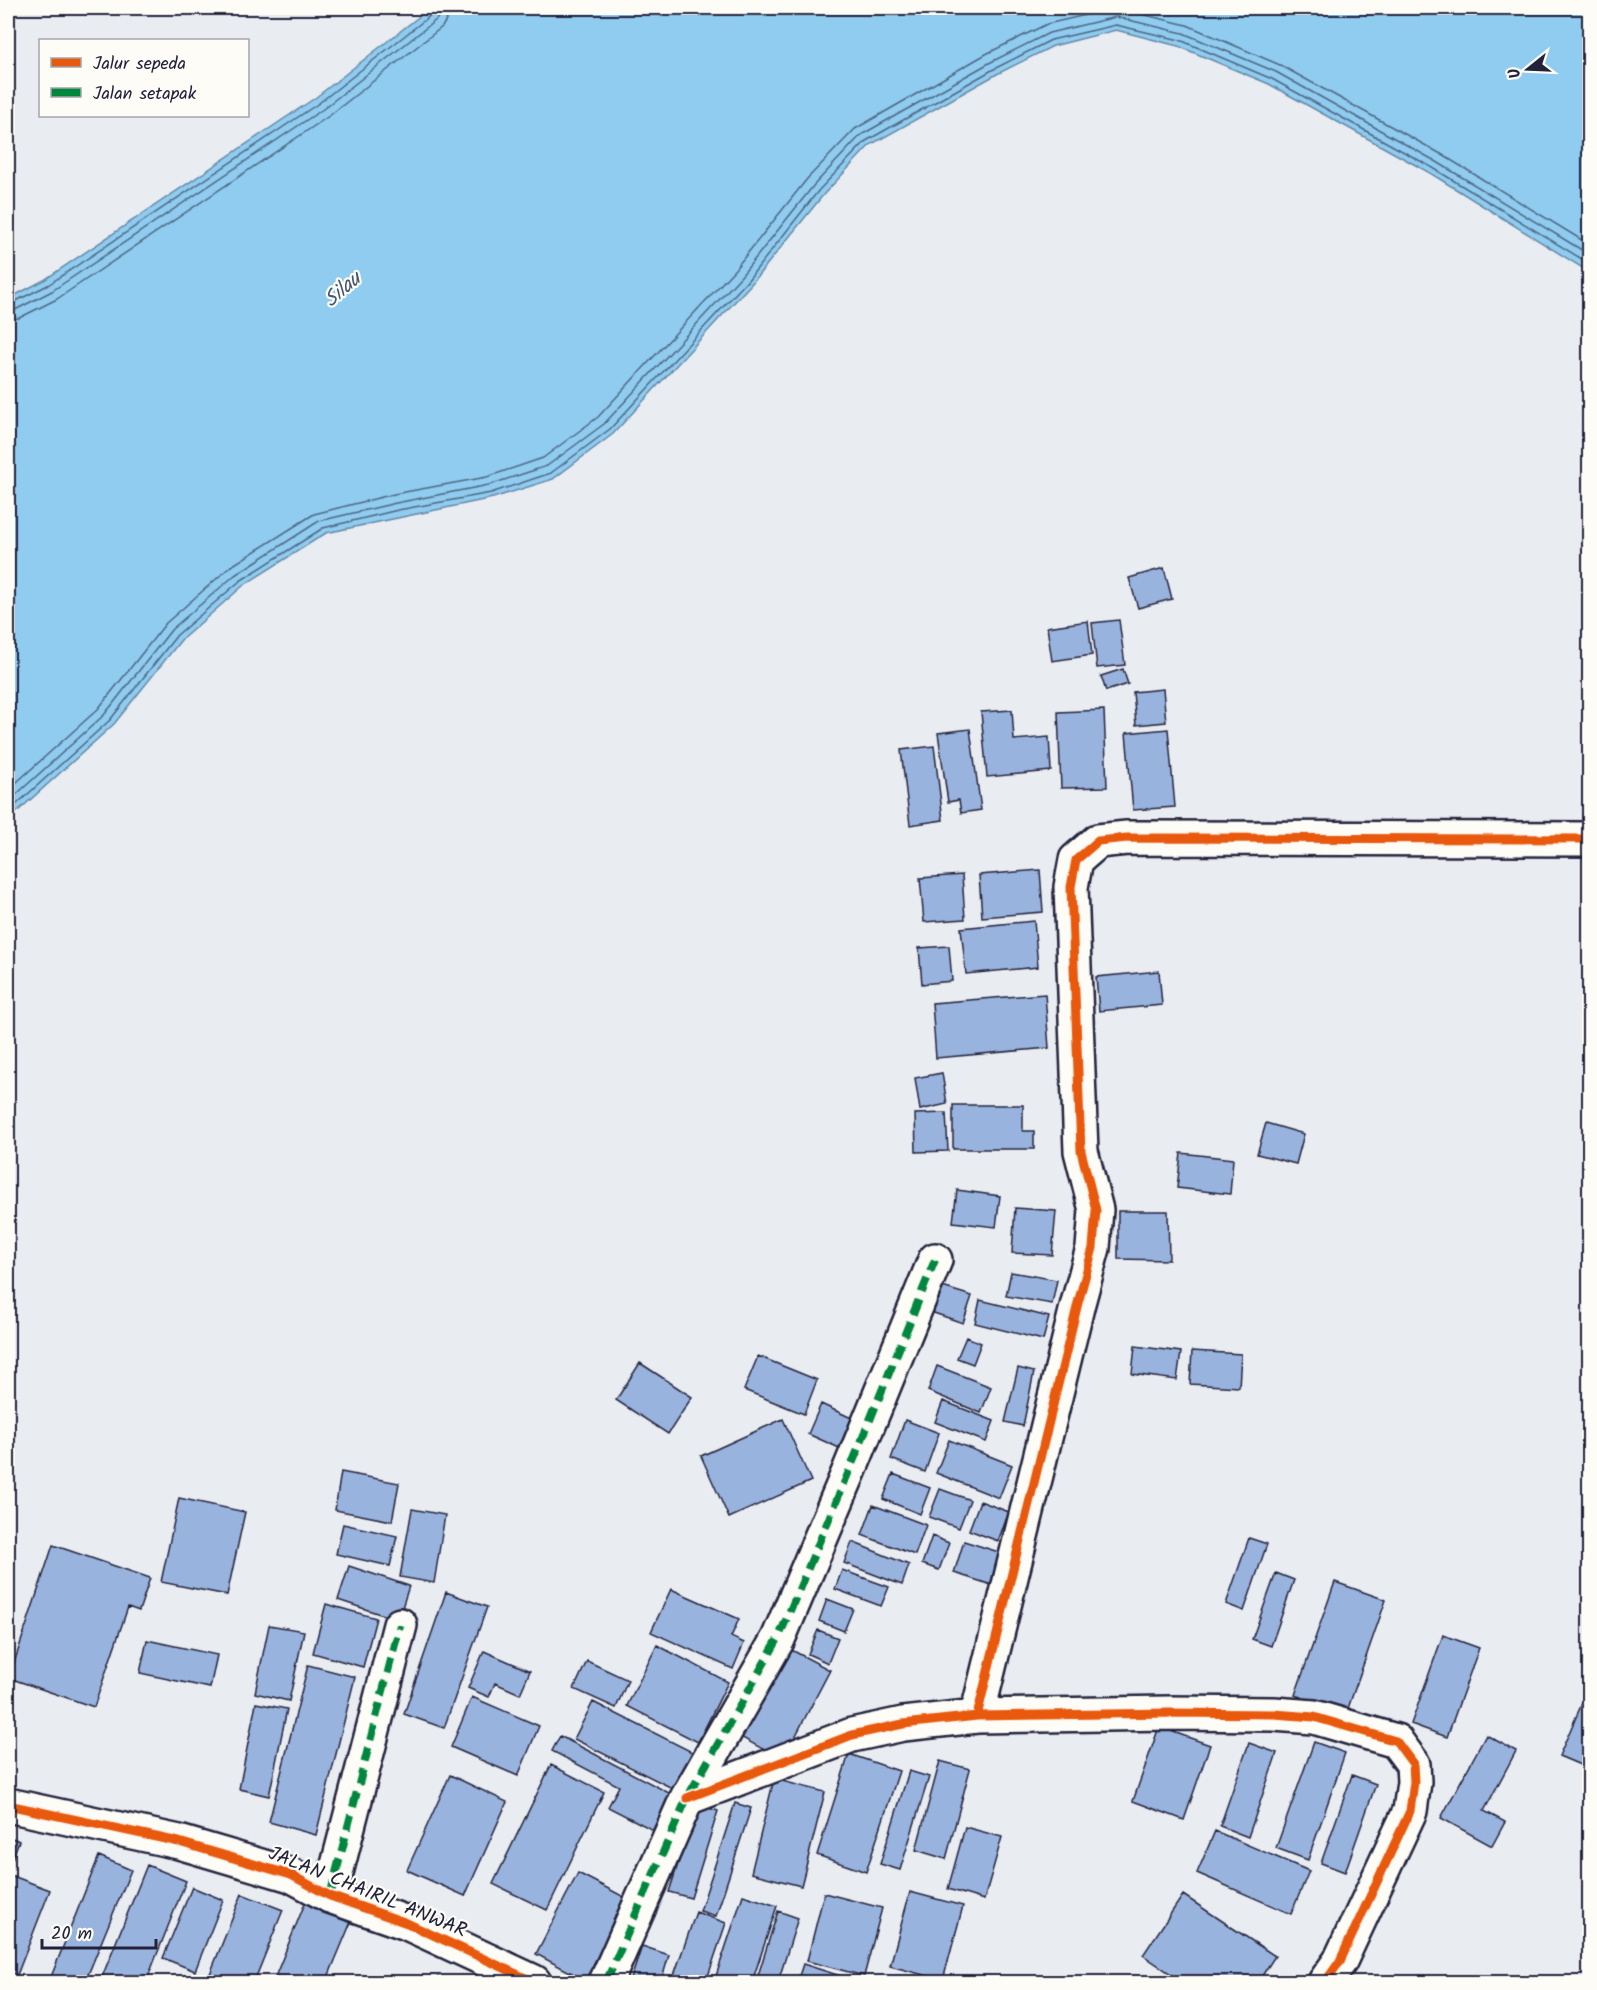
<svg xmlns="http://www.w3.org/2000/svg" width="1597" height="1990" viewBox="0 0 1597 1990" font-family="Kalam,sans-serif">
	<style>
		.water { fill: #8fccef; stroke: #6388a7; stroke-width: 1.5 }
		.lines { fill: none; stroke-linecap: round; stroke-linejoin: round }
		.shore { stroke: #4e6683; stroke-width: 1.5 }
		.building { fill: #99b3df; stroke: #22223b; stroke-width: 1.5 }
		.minor-casing { stroke: #22223b; stroke-width: 38 }
		.minor { stroke: #fdfcf7; stroke-width: 33 }
		.quiet { stroke: #00873e; stroke-width: 8; stroke-dasharray: 15 8; stroke-linecap: butt }
		.cycleway-casing { stroke: #fdfcf7; stroke-width: 13 }
		.cycleway { stroke: #e8590c; stroke-width: 9 }
		.labels { text-anchor: middle; stroke-width: 4.5; stroke-linejoin: round; paint-order: stroke }
		.street-label { font-size: 20px; fill: #22223b; stroke: #fdfcf7 }
		.water-label { font-size: 21px; font-style: italic; fill: #435571; stroke: #fdfcf7 }
	</style>
	<rect width="100%" height="100%" fill="#e9edf2"/>
	<filter id="ink" filterUnits="userSpaceOnUse"><feTurbulence type="fractalNoise" baseFrequency=".0167" numOctaves="2"/><feDisplacementMap in="SourceGraphic" scale="12" xChannelSelector="R" yChannelSelector="G"/><feConvolveMatrix kernelMatrix="1 2 1 2 8 2 1 2 1" color-interpolation-filters="sRGB"/></filter>
	<g filter="url(#ink)">
		<!-- water -->
		<path class="water" d="M430 8H1589V272L1430 173 1269 84 1178 46 1116 30 1053 46 997 74 870 145 824 194 752 283 613 434 553 479 493 498 326 533 244 585 181 640 114 724 8 820V299L44 280 315 98Z"/>
		<g class="lines">
			<!-- shore -->
			<path class="shore" d="M8 303H12L48 285 319 103 431 15 433 8
				M8 311 15 310 52 291 323 109 436 20 440 14 441 8
				M8 320 19 318 57 299 329 116 442 27 448 17 450 8
				M8 790 98 709 166 623 230 567 314 514 394 494 487 477 543 458 598 417 735 269 807 179 855 129 986 54 1047 24 1116 8 1187 25 1280 65 1441 154 1590 245
				M8 802 104 715 172 629 235 575 319 521 396 503 489 485 547 466 604 424 742 275 814 185 861 135 991 62 1049 33 1116 17 1183 33 1276 72 1437 162 1590 255
				M8 812 110 720 177 635 240 581 323 528 398 510 491 493 551 473 610 429 748 280 819 190 866 141 994 69 1051 40 1116 25 1180 40 1272 79 1433 168 1590 264"/>
		</g>
		<!-- building -->
		<path class="building" d="M1164 568 1172 599 1138 608 1129 578Z
			M1119 620 1125 665 1097 668 1092 623Z
			M1088 621 1092 655 1052 661 1047 627Z
			M1123 669 1128 684 1106 691 1101 676Z
			M1163 689 1166 722 1136 725 1133 692Z
			M1012 710 1014 740 1049 737 1051 771 987 777 981 712Z
			M1104 710 1107 787 1061 788 1058 712Z
			M970 729 981 810 961 813 959 800 948 802 938 733Z
			M1168 729 1175 807 1133 810 1126 733Z
			M934 746 943 820 910 825 901 750Z
			M1040 870 1043 912 982 917 979 875Z
			M962 875 965 919 924 922 920 878Z
			M1034 921 1038 967 966 974 961 928Z
			M949 946 952 981 922 984 919 948Z
			M1159 971 1162 1005 1099 1011 1096 977Z
			M1045 994 1049 1048 936 1058 932 1003Z
			M942 1073 947 1104 920 1110 915 1078Z
			M953 1105H1023V1131H1034V1149H953Z
			M946 1113 948 1151 916 1152 915 1114Z
			M1266 1123 1304 1134 1296 1164 1257 1154Z
			M1181 1153 1233 1159 1230 1194 1177 1188Z
			M957 1190 1000 1196 996 1227 953 1222Z
			M1015 1208 1056 1211 1052 1255 1012 1253Z
			M1118 1211H1168L1169 1260 1118 1259Z
			M1011 1272 1057 1280 1052 1304 1006 1296Z
			M939 1286 972 1296 963 1323 931 1312Z
			M980 1300 1049 1317 1043 1340 975 1323Z
			M966 1337 981 1343 973 1364 957 1358Z
			M1135 1346 1181 1352 1177 1380 1132 1374Z
			M1192 1351 1241 1354 1239 1387 1190 1384Z
			M758 1356 817 1380 804 1414 744 1390Z
			M640 1363 692 1397 668 1434 616 1400Z
			M937 1366 991 1387 981 1413 928 1391Z
			M1018 1368 1034 1372 1023 1426 1005 1422Z
			M943 1401 994 1421 986 1442 935 1422Z
			M821 1404 858 1421 846 1451 808 1434Z
			M783 1419 811 1481 729 1518 701 1456Z
			M905 1420 939 1433 925 1472 891 1459Z
			M949 1440 1012 1465 999 1498 936 1473Z
			M341 1472 399 1483 392 1521 335 1510Z
			M893 1474 930 1488 920 1514 883 1499Z
			M940 1489 970 1500 959 1528 929 1517Z
			M179 1498 245 1512 227 1595 161 1582Z
			M980 1501 1009 1512 998 1541 969 1530Z
			M873 1505 926 1525 915 1555 862 1535Z
			M412 1509 445 1515 434 1583 400 1577Z
			M343 1524 397 1536 390 1566 336 1554Z
			M932 1536 949 1543 939 1570 922 1564Z
			M1249 1538 1267 1544 1244 1611 1226 1604Z
			M964 1541 1005 1554 995 1586 954 1573Z
			M852 1542 909 1565 902 1585 844 1563Z
			M53 1545 150 1578 139 1611 128 1607 94 1707 9 1678Z
			M349 1566 409 1586 398 1620 338 1600Z
			M842 1570 889 1587 881 1606 835 1589Z
			M1276 1573 1294 1580 1271 1646 1252 1639Z
			M1335 1582 1386 1600 1346 1714 1295 1695Z
			M671 1589 739 1619 731 1637 744 1643 733 1669 651 1632Z
			M446 1592 487 1607 444 1728 404 1714Z
			M827 1599 853 1609 844 1631 819 1621Z
			M326 1604 376 1618 363 1667 313 1653Z
			M269 1625 304 1631 289 1701 255 1693Z
			M818 1630 838 1638 828 1663 808 1654Z
			M1443 1635 1479 1648 1447 1737 1411 1724Z
			M147 1640 217 1655 210 1688 140 1673Z
			M657 1645 728 1682 698 1742 627 1706Z
			M782 1645 830 1670 783 1760 735 1734Z
			M484 1651 530 1671 520 1694 495 1683 489 1697 468 1688Z
			M587 1661 628 1680 616 1708 574 1689Z
			M308 1665 355 1677 316 1835 269 1822Z
			M1590 1685V1769L1559 1756Z
			M472 1697 539 1726 518 1776 451 1747Z
			M593 1702 692 1752 674 1789 574 1739Z
			M256 1703 287 1709 269 1796 239 1789Z
			M1159 1727 1210 1745 1184 1820 1133 1801Z
			M1486 1735 1516 1751 1484 1811 1505 1822 1492 1846 1441 1818Z
			M560 1736 671 1794 653 1830 608 1807 619 1786 552 1751Z
			M1314 1742 1345 1753 1308 1860 1276 1848Z
			M1249 1743 1277 1753 1248 1837 1220 1826Z
			M849 1754 899 1771 866 1872 817 1855Z
			M940 1761 970 1769 946 1859 916 1850Z
			M551 1765 604 1792 547 1910 493 1884Z
			M909 1771 929 1777 900 1870 880 1864Z
			M450 1775 507 1802 465 1896 407 1870Z
			M1352 1775 1376 1784 1345 1872 1321 1863Z
			M774 1779 825 1792 801 1886 751 1873Z
			M735 1803 751 1808 716 1916 700 1911Z
			M697 1804 718 1811 691 1898 669 1892Z
			M965 1827 1002 1837 984 1900 948 1889Z
			M1215 1831 1309 1871 1291 1914 1197 1873Z
			M8 1836 19 1841 8 1870Z
			M99 1856 131 1870 85 1982H49Z
			M147 1865 186 1881 146 1982H100Z
			M578 1873 628 1899 585 1980 536 1954Z
			M10 1875 50 1890 17 1975 8 1971V1881Z
			M192 1887 223 1900 195 1971 163 1958Z
			M910 1892 963 1906 943 1980 890 1966Z
			M824 1893 882 1908 864 1976 807 1961Z
			M242 1894 283 1910 254 1982H217L208 1979Z
			M743 1895 777 1906 752 1982H714Z
			M1183 1895 1275 1956 1258 1982H1183L1143 1955Z
			M305 1903 351 1922 326 1982H273Z
			M778 1911 798 1918 778 1982H756Z
			M696 1912 726 1923 706 1982H686L673 1978Z
			M642 1946 669 1955 661 1982H630Z
			M803 1964 853 1980 852 1982H797Z
			M438 1977 449 1982H434Z
			M1143 1977 1151 1982H1139Z"/>
		<g class="lines">
			<defs>
				<path id="minor" d="M977 1716 1078 1303 1093 1248 1096 1210 1081 1151 1071 887 1076 860 1098 841 1127 838 1590 839
					M687 1798 852 1735 903 1724 977 1716 1170 1713 1274 1714 1314 1717 1396 1741 1413 1764 1414 1782 1410 1811 1340 1961 1325 1982
					M8 1805 179 1842 291 1875 330 1896 407 1923 534 1982
					M330 1896 400 1625
					M606 1982 687 1798 778 1639 850 1469 935 1260"/>
			</defs>
			<!-- minor casing -->
			<use href="#minor" class="minor-casing"/>
			<!-- minor -->
			<use href="#minor" class="minor"/>
			<!-- quiet -->
			<path class="quiet" d="M330 1896 400 1625
				M606 1982 687 1798 778 1639 850 1469 935 1260"/>
			<defs>
				<path id="cycleway" d="M977 1716 1078 1303 1093 1248 1096 1210 1081 1151 1071 887 1076 860 1098 841 1127 838 1590 839
					M687 1798 852 1735 903 1724 977 1716 1170 1713 1274 1714 1314 1717 1396 1741 1413 1764 1414 1782 1410 1811 1340 1961 1325 1982
					M8 1805 179 1842 291 1875 330 1896 407 1923 534 1982"/>
			</defs>
			<!-- cycleway casing -->
			<use href="#cycleway" class="cycleway-casing"/>
			<!-- cycleway -->
			<use href="#cycleway" class="cycleway"/>
		</g>
	</g>
	<g class="labels">
		<!-- street labels -->
		<g class="street-label">
			<text transform="translate(368 1891) rotate(22)" y="7">JALAN CHAIRIL ANWAR</text>
		</g>
		<!-- water labels -->
		<g class="water-label">
			<text transform="translate(342 289) rotate(-41)" y="7">Silau</text>
		</g>
	</g>
	<!-- margin -->
	<rect width="1597" height="1990" fill="none" stroke="#fdfcf7" stroke-width="30"/>
	<rect x="15" y="15" width="1567" height="1960" fill="none" stroke="#22223b" stroke-width="2" filter="url(#ink)"/>
	<!-- legend -->
	<rect x="39" y="39" width="210" height="78" fill="#fdfcf7" stroke="#a5a5ac" stroke-width="1.5"/>
	<rect x="51" y="58" width="30" height="9" fill="#e8590c" stroke="#a5a5ac" stroke-width="1.5"/>
	<text x="93" y="69" font-size="18" fill="#22223b">Jalur sepeda</text>
	<rect x="51" y="88" width="30" height="9" fill="#00873e" stroke="#a5a5ac" stroke-width="1.5"/>
	<text x="93" y="99" font-size="18" fill="#22223b">Jalan setapak</text>
	<!-- north arrow -->
	<g transform="translate(1528 69) rotate(252)" stroke="#fdfcf7" stroke-width="4.5" paint-order="stroke">
	<path d="M0-4.5L10 22L0 15L-10 22Z" fill="#22223b"/>
	<text y="-9" font-size="16" font-weight="bold" text-anchor="middle" fill="#22223b">U</text>
	</g>
	<!-- scale -->
	<path d="M42 1939v9h114v-9" fill="none" stroke="#22223b" stroke-width="3"/>
	<text x="51" y="1939" font-size="18" fill="#22223b" stroke="#fdfcf7" stroke-width="4.5" paint-order="stroke">20 m</text>
</svg>
